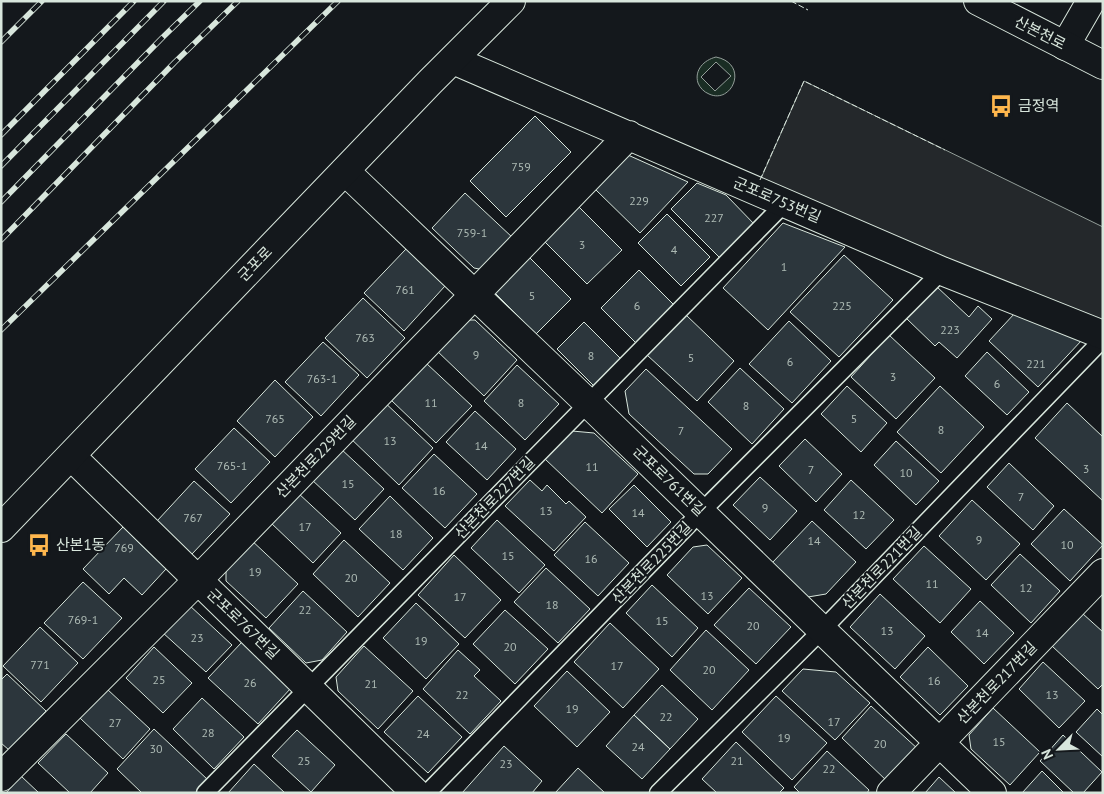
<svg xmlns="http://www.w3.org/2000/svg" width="1104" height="794" viewBox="0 0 1104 794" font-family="'PT Sans','Noto Sans KR',sans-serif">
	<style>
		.green { fill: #1a2d24; stroke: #939e99; fill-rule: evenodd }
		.parking { fill: #24282b; stroke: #939e99 }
		.building { fill: #2c363c; stroke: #d8e6dc }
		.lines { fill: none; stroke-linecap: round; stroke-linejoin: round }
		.lane-casing { stroke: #d8e6dc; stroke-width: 19 }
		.street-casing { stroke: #d8e6dc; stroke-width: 30 }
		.secondary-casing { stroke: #d8e6dc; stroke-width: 30 }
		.lane { stroke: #14181c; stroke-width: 16 }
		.street { stroke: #14181c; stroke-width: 28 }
		.secondary { stroke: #14181c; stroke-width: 28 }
		.rail-casing { stroke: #d8e6dc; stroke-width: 5.5 }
		.rail { stroke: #14181c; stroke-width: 4; stroke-dasharray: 11; stroke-linecap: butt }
		.fence { stroke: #d8e6dc; stroke-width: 1; stroke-dasharray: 6 2.5; stroke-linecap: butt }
		.labels { text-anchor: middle; stroke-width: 4; stroke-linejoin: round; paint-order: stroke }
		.number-label { font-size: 12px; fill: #adbab4 }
		.street-label { font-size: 15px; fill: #d8e6dc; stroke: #14181c }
		.poi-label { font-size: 15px; fill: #d8e6dc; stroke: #14181c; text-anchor: start }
	</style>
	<rect width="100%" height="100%" fill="#14181c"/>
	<!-- green -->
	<path class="green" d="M716 57C750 64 732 105 709 94 704 92 700 88 698 83 694 70 704 60 716 57ZM716 62 731 76 715 91 701 77Z"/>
	<!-- parking -->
	<path class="parking" d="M804 81 1103 227V323L759 183Z"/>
	<!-- building -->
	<path class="building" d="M535 116 571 152 506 217 470 181Z
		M628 155 688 182 640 233 595 189Z
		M697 183 726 195 757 227 723 261 671 209Z
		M465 193 513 238 484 270 474 268 432 228Z
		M578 206 622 250 587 284 543 240Z
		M667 214 710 257 681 286 638 243Z
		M783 223 845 247 768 330 723 288Z
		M406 249 445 286 404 331 364 293Z
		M844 255 893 300 839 357 790 312Z
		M529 257 571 299 536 334 494 292Z
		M639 270 674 305 636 343 601 308Z
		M936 286 969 317 978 306 992 319 957 358 939 342 935 346 906 318Z
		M363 298 405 338 367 378 325 338Z
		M1015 313 1082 340 1038 387 989 341Z
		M685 314 734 361 697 401 647 355Z
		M462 320H475L517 360 484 396 435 349Z
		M789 321 831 361 792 403 749 364Z
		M584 322 624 362 597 389 557 349Z
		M889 335 935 378 896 419 851 377Z
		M323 342 359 375 321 416 285 382Z
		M987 352 1029 392 1007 415 965 376Z
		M426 363 472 406 436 443 391 400Z
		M517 365 559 404 525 440 484 401Z
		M740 368 784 409 752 444 708 402Z
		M646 369 732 449 708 474H694L629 414 625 391Z
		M275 380 313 417 275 457 237 421Z
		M847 386 887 423 861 452 821 414Z
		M940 386 984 427 941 473 897 432Z
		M380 398 433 448 399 485 346 434Z
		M1067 403 1103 437V501L1035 438Z
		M475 411 516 449 487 480 446 442Z
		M234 428 270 462 231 503 195 469Z
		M572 431 594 433 638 474 602 513 545 459Z
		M805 439 842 474 816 502 779 466Z
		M896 441 939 481 916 505 874 465Z
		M340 448 384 489 355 520 311 479Z
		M434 454 477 494 445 528 402 488Z
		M1009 463 1054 506 1033 530 987 487Z
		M760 477 797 511 770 540 733 505Z
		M530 480 542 491 547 485 566 504 569 501 586 517 554 551 505 506Z
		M851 480 894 520 866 549 824 510Z
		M194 481 230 514 192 554 157 521Z
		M634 485 671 522 647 547 609 509Z
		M297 492 341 533 313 563 270 522Z
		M390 496 433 538 403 570 359 529Z
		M972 500 1020 544 986 580 939 536Z
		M1064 509 1103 545 1070 581 1031 544Z
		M497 520 545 565 519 593 471 548Z
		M812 521 856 562 826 594 808 597 772 563Z
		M585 522 629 563 598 596 554 555Z
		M123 527 166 569 142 595 124 578 109 594 83 569Z
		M249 538 298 584 266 618 226 581V563Z
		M344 540 390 583 358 617 313 574Z
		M707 545 742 578 708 614 667 575 693 547Z
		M924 546 971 589 940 623 893 579Z
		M1020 554 1060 591 1031 623 991 585Z
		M454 555 501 600 465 638 418 595Z
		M546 568 590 609 558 643 514 602Z
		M83 582 122 618 83 659 44 623Z
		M652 585 698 628 672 657 626 613Z
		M749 588 791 627 756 664 714 625Z
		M303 591 347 632 322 660 306 663 269 628Z
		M880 594 925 636 895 669 850 627Z
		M980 601 1014 633 984 664 951 632Z
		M416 603 459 644 426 679 383 638Z
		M188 604 232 645 206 672 162 632Z
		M505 610 548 649 515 684 473 644Z
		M1082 613 1103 632V684L1098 689 1052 646Z
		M610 623 659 669 623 708 574 662Z
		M40 627 78 663 41 702 3 666Z
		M706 630 749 670 712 710 670 670Z
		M242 642 291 688 258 724 208 678Z
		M364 646 413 691 378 729 338 691 336 677Z
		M154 647 192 683 163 713 126 678Z
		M928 647 968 686 940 715 900 677Z
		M458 650 480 670 474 676 501 701 470 734 423 689Z
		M1043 662 1085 701 1059 728 1019 689Z
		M803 669 836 672 870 703 835 740 782 691Z
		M567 671 610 712 577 747 534 706Z
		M7 674 46 711 9 750 1 743V680Z
		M662 685 698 719 670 749 634 715Z
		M107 689 150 729 123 759 80 718Z
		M418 696 462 737 428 773 384 732Z
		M776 696 827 743 792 780 742 732Z
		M202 698 244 737 214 769 173 729Z
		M871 706 919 750 888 782 842 738Z
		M993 708 1040 752 1010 785 971 749 969 735Z
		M1097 709 1103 715V757L1076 732Z
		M634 715 670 749 642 779 606 746Z
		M154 729 208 780 196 793H142L117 769Z
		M297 730 335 765 311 792 272 756Z
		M66 734 108 773 90 793H70L38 763Z
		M1063 735 1102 772 1083 793H1074L1040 761Z
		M736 742 784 788 779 793H717L702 779Z
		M504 746 542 781 532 793H462Z
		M827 751 869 790 867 793H800L794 787Z
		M254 764 285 793H228Z
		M578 768 605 793H555Z
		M1042 771 1064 793H1022Z
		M21 776 39 793H6Z
		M939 777 956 793H925Z"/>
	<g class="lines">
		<defs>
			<path id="lane" d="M205 793 785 203
				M427 793 701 512 942 271
				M658 793 822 630 1103 339"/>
			<path id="street" d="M1065 46 1091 1
				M453 60 942 271 1103 335
				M345 171 588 403 822 630 992 793
				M71 456 416 793
				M1 777 198 580 629 135
				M891 793 1103 573"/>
			<path id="secondary" d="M978 1 1103 65
				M1 528 430 82 511 1"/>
		</defs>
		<!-- lane casing -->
		<use href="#lane" class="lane-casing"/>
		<!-- street casing -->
		<use href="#street" class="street-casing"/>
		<!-- secondary casing -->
		<use href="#secondary" class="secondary-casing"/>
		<!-- lane -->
		<use href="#lane" class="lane"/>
		<!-- street -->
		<use href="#street" class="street"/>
		<!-- secondary -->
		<use href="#secondary" class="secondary"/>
		<defs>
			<path id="rail" d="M1 42 42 1
				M1 135 134 1
				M1 166 164 1
				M1 202 162 38 200 1
				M1 240 175 62 238 1
				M1 330 338 1"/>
		</defs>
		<!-- rail casing -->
		<use href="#rail" class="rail-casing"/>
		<!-- rail -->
		<use href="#rail" class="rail"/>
		<!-- fence -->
		<path class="fence" d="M791 1 808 10
			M760 180 804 81 945 150"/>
	</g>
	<!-- icons -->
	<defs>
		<symbol id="bus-bare" viewBox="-9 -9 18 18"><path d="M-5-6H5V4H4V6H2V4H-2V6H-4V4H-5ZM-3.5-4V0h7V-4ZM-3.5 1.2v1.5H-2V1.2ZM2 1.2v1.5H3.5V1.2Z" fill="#ffb74d" stroke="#14181c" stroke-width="2.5" paint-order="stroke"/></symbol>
	</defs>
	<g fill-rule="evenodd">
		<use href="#bus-bare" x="985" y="90" width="32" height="32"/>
		<use href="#bus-bare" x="23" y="529" width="32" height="32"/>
	</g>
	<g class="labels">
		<!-- number labels -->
		<g class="number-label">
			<text x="521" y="171">759</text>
			<text x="639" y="205">229</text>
			<text x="714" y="222">227</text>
			<text x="472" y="237">759-1</text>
			<text x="582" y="249">3</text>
			<text x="674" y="254">4</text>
			<text x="784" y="271">1</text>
			<text x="405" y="294">761</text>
			<text x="532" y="300">5</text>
			<text x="637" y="310">6</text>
			<text x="842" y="310">225</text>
			<text x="950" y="334">223</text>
			<text x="365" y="342">763</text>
			<text x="476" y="359">9</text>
			<text x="591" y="360">8</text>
			<text x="691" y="362">5</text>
			<text x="790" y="366">6</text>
			<text x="1036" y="368">221</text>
			<text x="893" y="381">3</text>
			<text x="322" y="383">763-1</text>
			<text x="997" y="388">6</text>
			<text x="431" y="407">11</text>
			<text x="521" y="407">8</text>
			<text x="746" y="410">8</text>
			<text x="275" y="423">765</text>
			<text x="854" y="423">5</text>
			<text x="941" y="434">8</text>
			<text x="681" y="435">7</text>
			<text x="390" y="445">13</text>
			<text x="481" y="450">14</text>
			<text x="232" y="470">765-1</text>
			<text x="592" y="471">11</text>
			<text x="1086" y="473">3</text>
			<text x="811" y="474">7</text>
			<text x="906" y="477">10</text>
			<text x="348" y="488">15</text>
			<text x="439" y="495">16</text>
			<text x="1021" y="501">7</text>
			<text x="765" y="512">9</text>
			<text x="546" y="515">13</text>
			<text x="638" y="517">14</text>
			<text x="859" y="519">12</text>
			<text x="193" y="522">767</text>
			<text x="305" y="531">17</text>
			<text x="396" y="538">18</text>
			<text x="979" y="544">9</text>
			<text x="814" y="545">14</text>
			<text x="1067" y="549">10</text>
			<text x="124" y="552">769</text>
			<text x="508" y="560">15</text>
			<text x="591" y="563">16</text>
			<text x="255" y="576">19</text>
			<text x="351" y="582">20</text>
			<text x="932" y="588">11</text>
			<text x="1026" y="592">12</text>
			<text x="707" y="600">13</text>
			<text x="460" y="601">17</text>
			<text x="552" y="609">18</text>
			<text x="305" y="614">22</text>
			<text x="83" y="624">769-1</text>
			<text x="662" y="625">15</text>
			<text x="753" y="630">20</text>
			<text x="887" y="635">13</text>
			<text x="982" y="637">14</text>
			<text x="197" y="642">23</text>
			<text x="421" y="645">19</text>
			<text x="510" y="651">20</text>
			<text x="40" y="669">771</text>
			<text x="617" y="670">17</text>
			<text x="709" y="674">20</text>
			<text x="159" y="684">25</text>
			<text x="934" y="685">16</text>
			<text x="250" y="687">26</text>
			<text x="371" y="688">21</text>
			<text x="462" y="699">22</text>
			<text x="1052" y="699">13</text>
			<text x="572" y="713">19</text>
			<text x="666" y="721">22</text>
			<text x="834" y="726">17</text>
			<text x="115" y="727">27</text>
			<text x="208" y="737">28</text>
			<text x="423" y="738">24</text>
			<text x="784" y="742">19</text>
			<text x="999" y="746">15</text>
			<text x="880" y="748">20</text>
			<text x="638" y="751">24</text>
			<text x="156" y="753">30</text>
			<text x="304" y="765">25</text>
			<text x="737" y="765">21</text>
			<text x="506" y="768">23</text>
			<text x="829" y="773">22</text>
		</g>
		<!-- street labels -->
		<g class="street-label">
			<text transform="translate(1040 33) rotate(27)" y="5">산본천로</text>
			<text transform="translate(777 200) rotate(23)" y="5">군포로753번길</text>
			<text transform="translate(255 264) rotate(-46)" y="5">군포로</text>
			<text transform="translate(316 457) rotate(-46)" y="5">산본천로229번길</text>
			<text transform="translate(669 481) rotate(44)" y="5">군포로761번길</text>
			<text transform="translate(495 498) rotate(-46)" y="5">산본천로227번길</text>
			<text transform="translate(652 563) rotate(-46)" y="5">산본천로225번길</text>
			<text transform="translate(882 568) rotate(-46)" y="5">산본천로221번길</text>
			<text transform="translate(243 624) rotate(44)" y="5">군포로767번길</text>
			<text transform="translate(997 683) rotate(-46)" y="5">산본천로217번길</text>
		</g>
		<!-- poi labels -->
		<g class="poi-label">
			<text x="1018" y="111">금정역</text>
			<text x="56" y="550">산본1동</text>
		</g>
	</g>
	<!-- border -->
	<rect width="1104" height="794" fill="none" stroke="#d8e6dc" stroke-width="5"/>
	<!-- north arrow -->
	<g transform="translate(1059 749) rotate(246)" stroke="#14181c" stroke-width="4" paint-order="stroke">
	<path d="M0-4L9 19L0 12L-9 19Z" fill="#d8e6dc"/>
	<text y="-8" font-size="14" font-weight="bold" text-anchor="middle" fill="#d8e6dc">N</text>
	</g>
</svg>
